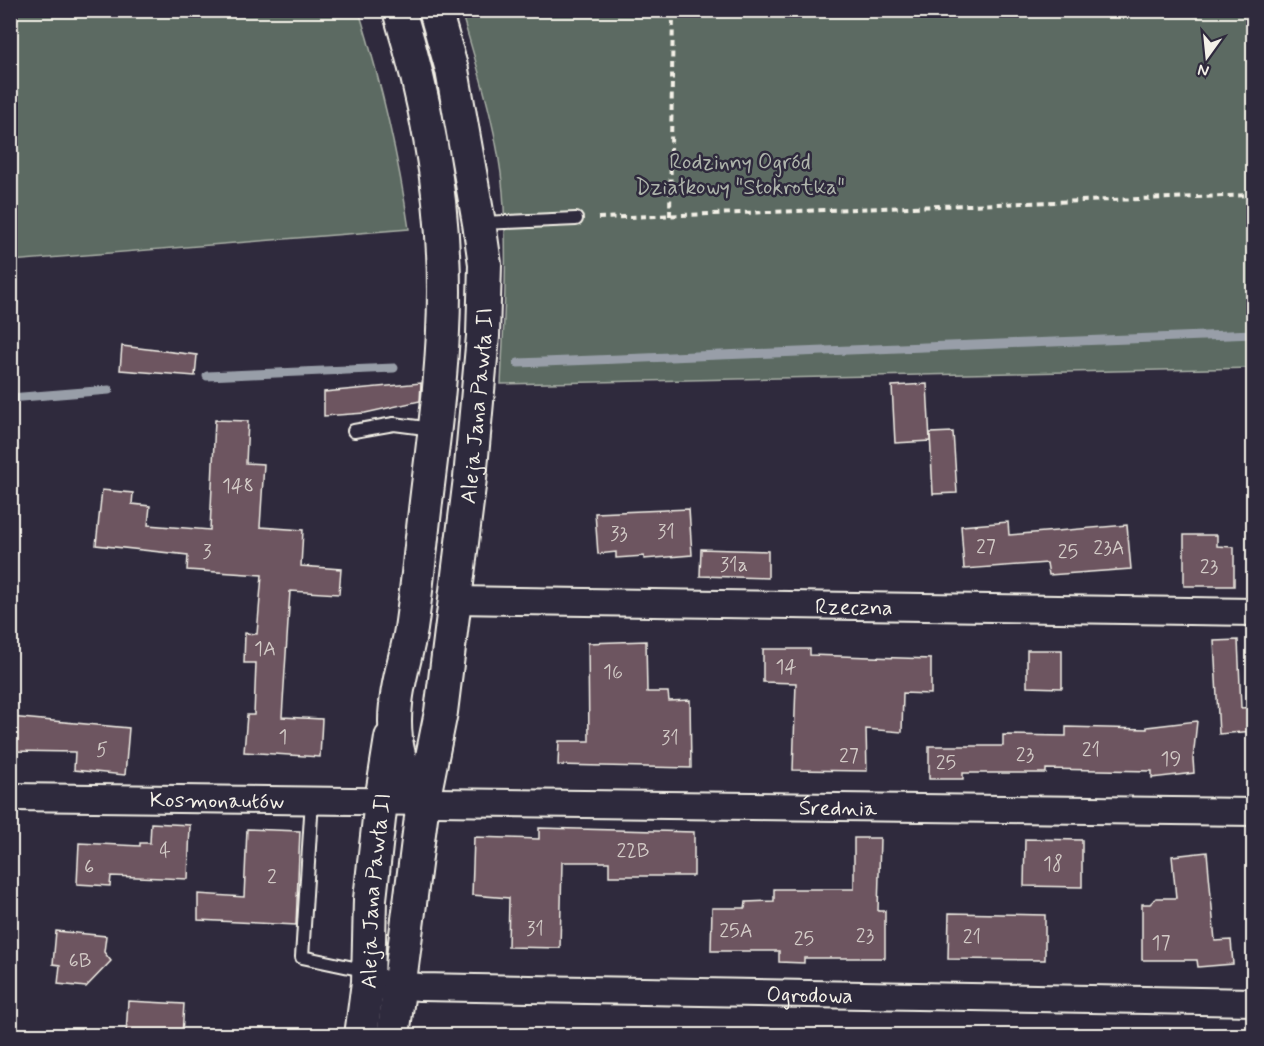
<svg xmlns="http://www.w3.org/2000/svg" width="1264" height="1046" viewBox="0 0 1264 1046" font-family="Mynerve,sans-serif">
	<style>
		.green { fill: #5b6b62; stroke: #a8aea5; stroke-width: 1.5 }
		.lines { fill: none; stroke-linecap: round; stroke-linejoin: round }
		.stream { stroke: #989ea8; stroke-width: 9 }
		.building { fill: #6d5561; stroke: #f4f1e8; stroke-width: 1.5 }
		.service-casing { stroke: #f4f1e8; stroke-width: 16 }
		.minor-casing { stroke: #f4f1e8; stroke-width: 30 }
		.tertiary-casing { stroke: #f4f1e8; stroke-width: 36 }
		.path { stroke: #f4f1e8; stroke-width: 4; stroke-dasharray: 6 4.5; stroke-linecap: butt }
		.service { stroke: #2f2a3d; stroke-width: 12 }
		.minor { stroke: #2f2a3d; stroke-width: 26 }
		.tertiary { stroke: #2f2a3d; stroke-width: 32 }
		.labels { text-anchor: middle; stroke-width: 5; stroke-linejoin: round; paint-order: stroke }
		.number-label { font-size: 20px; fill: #d2cac6 }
		.park-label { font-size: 22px; fill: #afb5ac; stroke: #2f2a3d }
		.street-label { font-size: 22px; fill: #f4f1e8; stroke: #2f2a3d }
	</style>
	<rect width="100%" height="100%" fill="#2f2a3d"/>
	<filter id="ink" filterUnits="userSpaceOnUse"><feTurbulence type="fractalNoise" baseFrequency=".0167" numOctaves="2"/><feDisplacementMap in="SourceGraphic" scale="12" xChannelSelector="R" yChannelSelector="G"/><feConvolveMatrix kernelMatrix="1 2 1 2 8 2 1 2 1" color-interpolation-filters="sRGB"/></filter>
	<g filter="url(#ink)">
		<!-- green -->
		<path class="green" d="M11 10 359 11C381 83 398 154 409 229L11 261Z
			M461 11H1253V368L501 384C504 320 508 256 503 192 498 131 478 70 461 11Z"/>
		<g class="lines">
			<!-- stream -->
			<path class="stream" d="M518 363 1254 334
				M207 376 394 368
				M10 398 109 390"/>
		</g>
		<!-- building -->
		<path class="building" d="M122 346 197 355 195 376 120 370Z
			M421 383 420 401 365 413 324 416V392Z
			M927 384 930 441 895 443 892 386Z
			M215 420 248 421 246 463 264 464 260 527 303 530 301 566 341 569 339 594 290 591 282 717 322 719 320 757 244 752 247 715H254L256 663H244L245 633 257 634 262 575 187 570 188 555 96 545 102 490 133 493 132 504 150 506 148 525 210 530Z
			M953 432 957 493 933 494 930 433Z
			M689 509 692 555 644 559V556L616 558V552L598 554 595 513Z
			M1008 522 1009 535 1127 525 1131 569 1049 575 1047 563 964 569 961 526Z
			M1184 535H1217V546L1234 547V586H1184Z
			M701 549 768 551V578L700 576Z
			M1238 640 1241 708 1254 707V731L1219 734 1214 641Z
			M646 641 647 692H668L669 701 690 700 691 768 558 765 559 741H589L588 643Z
			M763 649H810V655L931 659V694L903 693 902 732 866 729 867 771 793 770 796 683 763 682Z
			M1027 650H1062V688L1027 687Z
			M10 717 129 728 125 775 74 770 75 752 10 751Z
			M1197 721 1193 759 1194 773 1152 778V771L1046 769V773H963V779H929V746H1003V735L1066 736V727L1147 729V727Z
			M151 823 190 825 188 879 111 876 110 886 77 884 79 843 140 846V843H150Z
			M539 828 694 832V876H609V862H562L560 948 508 947 509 898 472 895 474 837 539 839Z
			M247 829 300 831 296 925 198 920V894L244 897Z
			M854 838H880L878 911H885V958H804V963L779 962V951H711L712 908H745L746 902 774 901V889H854Z
			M1025 839 1082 840V887L1024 886Z
			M1207 852 1215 941 1231 940 1233 964 1198 967 1197 960H1142V904H1150L1156 898H1176L1172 856Z
			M949 913 1045 915V960L948 959Z
			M56 931 106 936 104 952 111 961 86 987 58 984 60 965 53 964Z
			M128 1001 184 1004 182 1035H126Z"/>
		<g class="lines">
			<defs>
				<path id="service" d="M481 223 576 219
					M354 431 394 424 433 429
					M312 800 302 957 368 971"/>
				<g id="minor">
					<path id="s1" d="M455 600 1254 612"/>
					<path id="s2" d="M10 797 1254 812"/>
					<path id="s3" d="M368 982 420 987 1254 1002"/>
				</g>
				<g id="tertiary">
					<path d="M399 10C427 103 444 194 444 291 444 356 436 421 428 485 422 533 418 581 411 629 407 654 398 679 396 704 392 739 400 776 423 802"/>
					<path id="s4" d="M361 1036 368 982 370 899 381 801 391 738"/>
					<path id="s5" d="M393 1036 423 802 441 712 470 478 483 336 485 264 479 223 452 70 435 10"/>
				</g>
			</defs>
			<!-- service casing -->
			<use href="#service" class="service-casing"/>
			<!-- minor casing -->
			<use href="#minor" class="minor-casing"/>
			<!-- tertiary casing -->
			<use href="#tertiary" class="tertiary-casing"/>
			<!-- path -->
			<path class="path" d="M1250 195 1253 10
				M670 216 673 10
				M598 218 1254 195"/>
			<!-- service -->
			<use href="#service" class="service"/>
			<!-- minor -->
			<use href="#minor" class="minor"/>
			<!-- tertiary -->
			<use href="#tertiary" class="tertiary"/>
		</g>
	</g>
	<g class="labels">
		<!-- number labels -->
		<g class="number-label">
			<text x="238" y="492">148</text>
			<text x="666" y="538">31</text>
			<text x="619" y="540">33</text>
			<text x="986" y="553">27</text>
			<text x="1109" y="554">23A</text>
			<text x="207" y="558">3</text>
			<text x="1068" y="558">25</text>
			<text x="734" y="571">31a</text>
			<text x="1209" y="573">23</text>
			<text x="265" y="655">1A</text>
			<text x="786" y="673">14</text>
			<text x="613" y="678">16</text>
			<text x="283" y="743">1</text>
			<text x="670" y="744">31</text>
			<text x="102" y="756">5</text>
			<text x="1091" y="756">21</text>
			<text x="1025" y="761">23</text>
			<text x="849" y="762">27</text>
			<text x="1171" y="765">19</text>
			<text x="946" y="769">25</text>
			<text x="165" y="857">4</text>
			<text x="633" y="857">22B</text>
			<text x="1053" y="870">18</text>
			<text x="89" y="873">6</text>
			<text x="272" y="883">2</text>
			<text x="535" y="935">31</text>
			<text x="736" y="937">25A</text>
			<text x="865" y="942">23</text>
			<text x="972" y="943">21</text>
			<text x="804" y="945">25</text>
			<text x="1161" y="949">17</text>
			<text x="80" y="967">6B</text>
		</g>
		<!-- park labels -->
		<g class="park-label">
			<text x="740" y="169">Rodzinny Ogród<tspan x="740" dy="25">Działkowy "Stokrotka"</tspan></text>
		</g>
		<!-- street labels -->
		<g class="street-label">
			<text dy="8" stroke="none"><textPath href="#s5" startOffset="636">Aleja Jana Pawła II</textPath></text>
			<text dy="8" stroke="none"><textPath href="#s1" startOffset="399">Rzeczna</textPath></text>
			<text dy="8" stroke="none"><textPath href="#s2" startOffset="207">Kosmonautów</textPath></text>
			<text dy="8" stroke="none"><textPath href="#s2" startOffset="828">Średnia</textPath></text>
			<text dy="8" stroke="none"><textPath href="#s4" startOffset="146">Aleja Jana Pawła II</textPath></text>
			<text dy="8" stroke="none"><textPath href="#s3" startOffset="442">Ogrodowa</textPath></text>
		</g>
	</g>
	<!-- margin -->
	<rect width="1264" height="1046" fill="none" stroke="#2f2a3d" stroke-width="36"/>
	<rect x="18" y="18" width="1228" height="1010" fill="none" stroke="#f4f1e8" stroke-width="2" filter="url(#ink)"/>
	<!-- north arrow -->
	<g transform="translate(1207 57) rotate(195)" stroke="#2f2a3d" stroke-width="4.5" paint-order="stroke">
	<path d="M0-4.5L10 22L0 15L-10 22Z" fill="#f4f1e8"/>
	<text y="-9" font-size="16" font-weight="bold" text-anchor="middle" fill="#f4f1e8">N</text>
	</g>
</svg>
